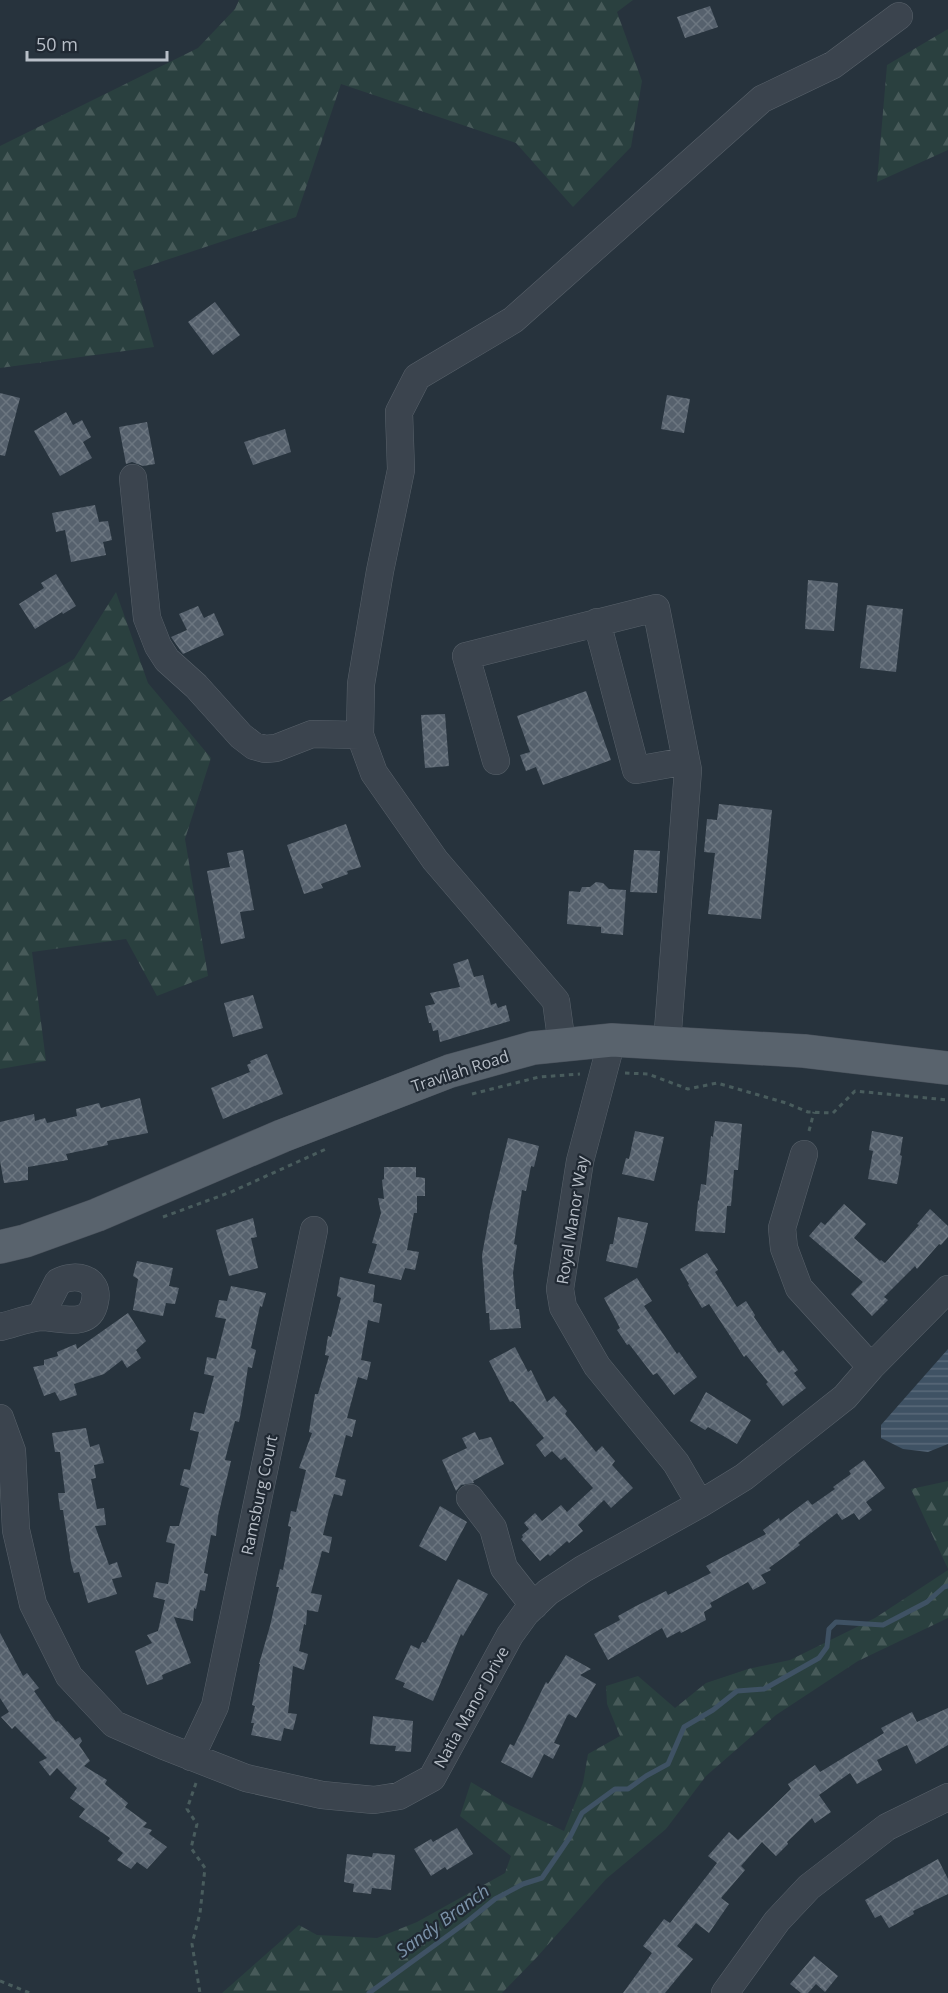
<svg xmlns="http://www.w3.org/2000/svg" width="948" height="1993" viewBox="0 0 948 1993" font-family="'Open Sans',sans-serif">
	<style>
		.forest { fill: url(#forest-firs) }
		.water { fill: url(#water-rules) }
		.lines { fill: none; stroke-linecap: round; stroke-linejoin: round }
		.stream { stroke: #3f5264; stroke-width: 5 }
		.building { fill: url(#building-cross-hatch) }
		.minor-casing { stroke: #59626b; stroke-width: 28 }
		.major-casing { stroke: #48505a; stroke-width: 34 }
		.path { stroke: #495c5d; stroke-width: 3; stroke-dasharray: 4.5 4.5; stroke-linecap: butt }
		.minor { stroke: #3b444e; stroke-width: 27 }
		.major { stroke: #59636d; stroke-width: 33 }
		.labels { text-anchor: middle; stroke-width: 4.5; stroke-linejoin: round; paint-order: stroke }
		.street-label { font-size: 16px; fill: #b8bfc8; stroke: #202933 }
		.water-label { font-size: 18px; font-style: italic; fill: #7b92a9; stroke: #202933 }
	</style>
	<defs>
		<pattern id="forest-firs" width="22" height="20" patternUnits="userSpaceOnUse" patternTransform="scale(1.5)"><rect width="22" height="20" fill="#2a403f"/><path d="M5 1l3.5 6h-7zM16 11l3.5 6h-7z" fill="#475a59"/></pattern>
		<pattern id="water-rules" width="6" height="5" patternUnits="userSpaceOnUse" patternTransform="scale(1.5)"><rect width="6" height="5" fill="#3f5264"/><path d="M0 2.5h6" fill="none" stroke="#596979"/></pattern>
		<pattern id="building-cross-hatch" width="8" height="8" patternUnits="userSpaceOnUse" patternTransform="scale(1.5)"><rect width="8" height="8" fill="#56616d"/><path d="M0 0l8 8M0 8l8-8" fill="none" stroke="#6c7680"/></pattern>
	</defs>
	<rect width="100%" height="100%" fill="#27333d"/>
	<!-- forest -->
	<path class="forest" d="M239 0H633L617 12 642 81 631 147 573 207 516 143 341 84 296 217 133 271 154 347 0 368V146L198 48 235 9Z
		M948 29V150L877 182 887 65Z
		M116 592 148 683 211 758 185 839 208 976 157 996 126 939 32 952 46 1061 0 1069V702L74 659Z
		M948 1481V1569L911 1489Z
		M948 1570V1618L858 1661 776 1715 706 1776 666 1829 606 1879 537 1957 502 1993H222L299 1925 317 1935 377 1938 417 1922 505 1873 511 1856 460 1816 471 1782 509 1805 564 1831 583 1783 588 1754 620 1736 607 1704 606 1686 638 1676 675 1708 706 1683 748 1669 790 1660 875 1618Z"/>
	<!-- water -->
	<path class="water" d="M948 1349V1444L928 1452 903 1449 881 1438V1425Z"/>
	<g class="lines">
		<!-- stream -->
		<path class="stream" d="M369 1993 468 1921 495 1899 523 1884 542 1878 570 1837 582 1813 615 1789H628L646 1776 668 1764 684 1727 713 1710 737 1691 764 1689 819 1658 827 1647 829 1629 836 1622 883 1625 927 1602 944 1587 948 1586"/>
	</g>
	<!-- building -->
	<path class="building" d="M710 6 718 27 685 38 677 17Z
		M215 302 240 335 213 355 188 322Z
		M0 393 20 398 5 456 0 455Z
		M667 395 690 399 684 433 661 429Z
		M66 412 73 425 82 420 91 437 83 442 92 458 60 476 34 431Z
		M147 422 155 464 143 466 132 462 126 464 119 427Z
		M285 429 291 452 253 465 244 442Z
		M95 505 99 522 108 521 112 540 103 542 106 555 71 562 65 530 56 532 52 513Z
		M56 574 76 606 63 614 62 612 35 629 19 604 44 588 41 583Z
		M808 580 838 583 834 631 805 629Z
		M867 605 903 609 896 672 860 668Z
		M198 606 204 618 214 613 224 635 183 654 171 637 187 630 179 614Z
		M586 691 611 760 543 785 536 767 526 771 520 755 530 752 517 716Z
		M445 714 449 766 425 768 421 715Z
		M719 804 772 810 761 919 708 914 715 853 704 852 707 819 717 820Z
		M346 824 361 867 347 871 348 874 321 884 323 888 304 894 287 845Z
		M243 850 254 910 240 912 245 938 221 944 207 871 230 867 227 853Z
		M634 850 660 851 657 893 630 892Z
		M596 882 603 883 609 889 626 890 623 935 601 933V927L567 924 569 891 580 892 582 887H590Z
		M468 959 474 977 483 975 491 1005 496 1003 498 1008 506 1005 510 1021 440 1042 438 1030 433 1031 431 1023H429L425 1006 435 1004 430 993 460 987 453 964Z
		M253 995 263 1028 233 1037 224 1003Z
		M267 1054 283 1094 223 1119 211 1088 250 1072 247 1065 251 1063 250 1061Z
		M140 1098 148 1133 107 1141 108 1145 66 1154 68 1160 28 1167V1180L4 1183 0 1161V1122L34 1114 35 1121 45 1118 47 1123 77 1116 76 1109 99 1103 101 1108Z
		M715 1121 742 1124 738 1170H734L731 1206H727L725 1233 695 1231 698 1201 699 1200 701 1184 706 1185 711 1136 713 1137Z
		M635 1131 664 1137 654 1181 622 1174 626 1158 629 1159Z
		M872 1131 903 1137 900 1155 902 1156 897 1184 868 1179 873 1151 869 1150Z
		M508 1138 539 1146 534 1167 531 1166 526 1191 522 1190 514 1244 517 1245 513 1273 516 1309H519L521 1328 490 1330 489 1313H486L482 1255 490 1212Z
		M384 1167H416V1177L425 1178V1196H417V1213H414L407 1250 419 1252 415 1270 405 1268 401 1280 368 1273 377 1244 372 1243 381 1213 378 1198 384 1199 382 1180 384 1179Z
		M844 1204 866 1224 854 1238 880 1261 881 1260 885 1263 919 1225 917 1224 930 1209 948 1226V1237L941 1245 939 1244 917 1269 915 1266 884 1297 888 1300 872 1316 851 1294 863 1282 809 1236 821 1222 825 1225Z
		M618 1217 648 1223 637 1268 606 1261 610 1244H613Z
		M253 1218 257 1237 251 1238 258 1268 229 1276 216 1230Z
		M707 1253 718 1270 715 1272 737 1307 746 1301 755 1315 754 1317 779 1353 783 1350 798 1370 794 1373 806 1388 783 1406 766 1384 768 1382 746 1355 744 1357 709 1304 702 1308 688 1285 689 1284 680 1269Z
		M137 1261 173 1268 169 1286 179 1288 175 1304 166 1303 163 1316 133 1310 138 1279 133 1276Z
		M340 1277 375 1285 373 1302 382 1304 379 1323 368 1320 361 1360 371 1362 367 1380 358 1377 347 1418 356 1420 352 1437 346 1435 335 1477 346 1480 342 1496 334 1494 329 1510 323 1535 332 1537 329 1553 322 1551 311 1593 322 1595 318 1612 307 1610 306 1625 304 1624 299 1651 308 1654 304 1670 293 1666 288 1713 297 1714 293 1730 284 1728 281 1741 251 1735 254 1723H251L255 1706 252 1705 260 1664H259L270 1626 279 1587H276L280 1569 283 1570 291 1527 288 1526 291 1511 296 1512 306 1470 299 1468 312 1433 309 1432 312 1412 315 1394H318L329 1356 325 1355 328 1336 331 1337 341 1298 337 1296Z
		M637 1278 652 1301 644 1306 677 1354 679 1352 697 1377 674 1395 657 1373 653 1375 629 1344 627 1345 617 1330 620 1328 604 1298Z
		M231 1286 266 1293 262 1307 260 1306 251 1348 256 1350 252 1368 248 1367 242 1406 239 1422 235 1421 225 1460 231 1461 218 1516 216 1536 211 1535 204 1573 208 1574 205 1591 200 1590 196 1609 194 1608 193 1621 174 1617 191 1663 162 1675 163 1679 147 1685 135 1651 152 1643 147 1635 158 1631 165 1600 153 1597 156 1582 168 1584 175 1544 166 1542 170 1526H179L189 1488 180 1485 184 1469 190 1470 199 1432 190 1430 194 1412 204 1414 214 1376 204 1374 207 1357 216 1359 226 1319 215 1317 219 1300 227 1301Z
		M128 1313 146 1341 136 1350 141 1358 127 1368 122 1360 104 1374 74 1384 77 1395 60 1401 55 1392 44 1396 33 1367 44 1365V1360L58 1356 57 1352 76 1344 77 1349Z
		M515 1347 528 1372 531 1370 547 1402 554 1396 567 1411 565 1414 596 1452 602 1446 615 1461 612 1465 633 1488 611 1508 604 1500 578 1525 583 1531 569 1543 567 1541 550 1556 548 1554 540 1561 521 1539 523 1537 522 1535 529 1529 524 1523 535 1513 542 1521 561 1505 567 1512 593 1488 565 1457 561 1460 552 1451 545 1457 536 1445 544 1438 513 1401 510 1402 489 1361Z
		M706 1392 751 1420 737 1444 708 1427 705 1430 690 1421Z
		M86 1428 90 1447 99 1444 104 1463 94 1465 96 1478 91 1479 97 1509 104 1508 106 1525 95 1526 109 1565 117 1562 122 1577 112 1579 117 1594 88 1603 79 1572 74 1573 71 1563 63 1510H60L58 1493H65L60 1452H55L52 1433Z
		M475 1432 479 1440 491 1437 504 1464 473 1481 474 1483 461 1485 456 1491 442 1460 467 1448 462 1438Z
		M864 1460 885 1488 866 1502 872 1510 859 1520 854 1513 842 1520 837 1513 798 1543 800 1545 769 1568 771 1570 761 1575 766 1583 753 1590 748 1582 710 1603 712 1607 704 1612 706 1620 681 1633 680 1631 667 1638 662 1628 608 1660 594 1634 620 1620 618 1616 636 1606 666 1591 668 1595 711 1573 706 1566 766 1534 763 1530 779 1518 780 1521 808 1500 812 1505 835 1489 833 1487 851 1474 849 1471Z
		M440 1506 467 1522 446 1561 419 1546Z
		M458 1579 488 1594 463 1636 461 1634 433 1701 403 1687 405 1683 395 1679 411 1645 419 1649 422 1642 425 1643 427 1640Z
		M0 1633 23 1676 27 1673 39 1688 34 1691 56 1722 58 1721 75 1740 80 1737 82 1741 79 1745 90 1761 84 1766 107 1780 105 1784 128 1803 125 1807 147 1823 143 1827 152 1830 149 1834 167 1847 147 1869 137 1862 131 1869 117 1860 123 1853 108 1841 110 1838 79 1817 85 1809 70 1798 77 1788 57 1768 50 1776 39 1762 47 1758 15 1726 12 1729 1 1717 9 1712 0 1698Z
		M566 1655 591 1669 580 1675 596 1684 576 1718 569 1714 567 1716 554 1743 560 1745 553 1759 544 1754 532 1778 501 1762 510 1744 514 1746 546 1682 548 1684Z
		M948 1708V1745L916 1764 907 1745 877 1760 882 1770 857 1784 850 1773 819 1795 831 1812 815 1823 812 1818 787 1842 788 1844 776 1856 762 1842 741 1866 745 1870 721 1898 729 1904 709 1933 696 1923 677 1946 693 1959 665 1993H623L652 1953 643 1946 664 1919 670 1923 717 1863 708 1856 729 1832 738 1840 791 1789 788 1784 815 1765 820 1772 884 1733 881 1728 912 1712 917 1722Z
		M373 1716 413 1721 411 1752 395 1751 396 1746 370 1744Z
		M457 1828 473 1854 447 1870 445 1867 431 1876 414 1849 431 1839 433 1842Z
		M373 1853 395 1855 391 1890 372 1888 371 1894 353 1892 354 1884 344 1882 347 1854 372 1857Z
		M938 1859 948 1879V1894L913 1911 914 1914 889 1928 881 1915 875 1918 865 1900Z
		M814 1956 838 1976 825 1992 816 1984 808 1993H801L790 1984Z"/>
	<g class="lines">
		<defs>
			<path id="minor" d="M133 478 147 618 158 646 167 660 196 686 241 736 254 746 265 749 276 748 312 734 360 735
				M597 622 636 770 686 761
				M496 761 466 656 656 608 688 770 667 1043
				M612 1040 580 1161 560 1289 563 1307 597 1366 676 1463 700 1504
				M562 1045 556 1001 435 860 374 773 360 735 361 684 380 571 401 470 399 412 417 377 513 320 762 99 833 65 899 16
				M804 1154 782 1228 784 1248 799 1288 871 1367
				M0 1327C13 1324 28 1318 41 1317 60 1317 90 1330 95 1301 100 1277 74 1273 58 1282L40 1317
				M0 1418 12 1451 16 1530 33 1604 69 1676 114 1724 164 1746 246 1778 322 1795 374 1800 399 1796 432 1778 510 1635 526 1613 548 1592 583 1569 700 1504 744 1477 845 1397 871 1367 948 1289
				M470 1498 493 1528 504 1568 534 1606
				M191 1757 215 1706 314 1230
				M725 1993 777 1921 809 1887 887 1827 948 1797"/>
			<path id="major" d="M0 1247 25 1241 97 1215 282 1136 450 1071 533 1048 612 1040 804 1051 948 1068"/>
		</defs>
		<!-- minor casing -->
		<use href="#minor" class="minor-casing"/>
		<!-- major casing -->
		<use href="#major" class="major-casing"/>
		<!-- path -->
		<path class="path" d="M625 1073 648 1074 688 1089 717 1083 786 1103 808 1112 833 1113 855 1091 948 1100
			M472 1094 539 1077 580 1074
			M809 1131 814 1112
			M163 1217 231 1192 326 1149
			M196 1783 187 1809 197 1824 191 1848 205 1868 200 1913 192 1944 200 1993
			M0 1981 30 1993"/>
		<!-- minor -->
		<use href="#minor" class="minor"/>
		<!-- major -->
		<use href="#major" class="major"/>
	</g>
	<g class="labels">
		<!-- street labels -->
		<g class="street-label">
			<text transform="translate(460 1071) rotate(-18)" y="6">Travilah Road</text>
			<text transform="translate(572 1220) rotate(-81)" y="6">Royal Manor Way</text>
			<text transform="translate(259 1495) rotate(-78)" y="6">Ramsburg Court</text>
			<text transform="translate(471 1707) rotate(-61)" y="6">Natia Manor Drive</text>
		</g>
		<!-- water labels -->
		<g class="water-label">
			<text transform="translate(443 1921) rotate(-36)" y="6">Sandy Branch</text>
		</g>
	</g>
	<!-- scale -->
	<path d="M27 51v9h140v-9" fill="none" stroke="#b8bfc8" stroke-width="3"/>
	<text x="36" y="51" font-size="18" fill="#b8bfc8" stroke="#202933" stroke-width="4.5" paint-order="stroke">50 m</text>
</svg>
